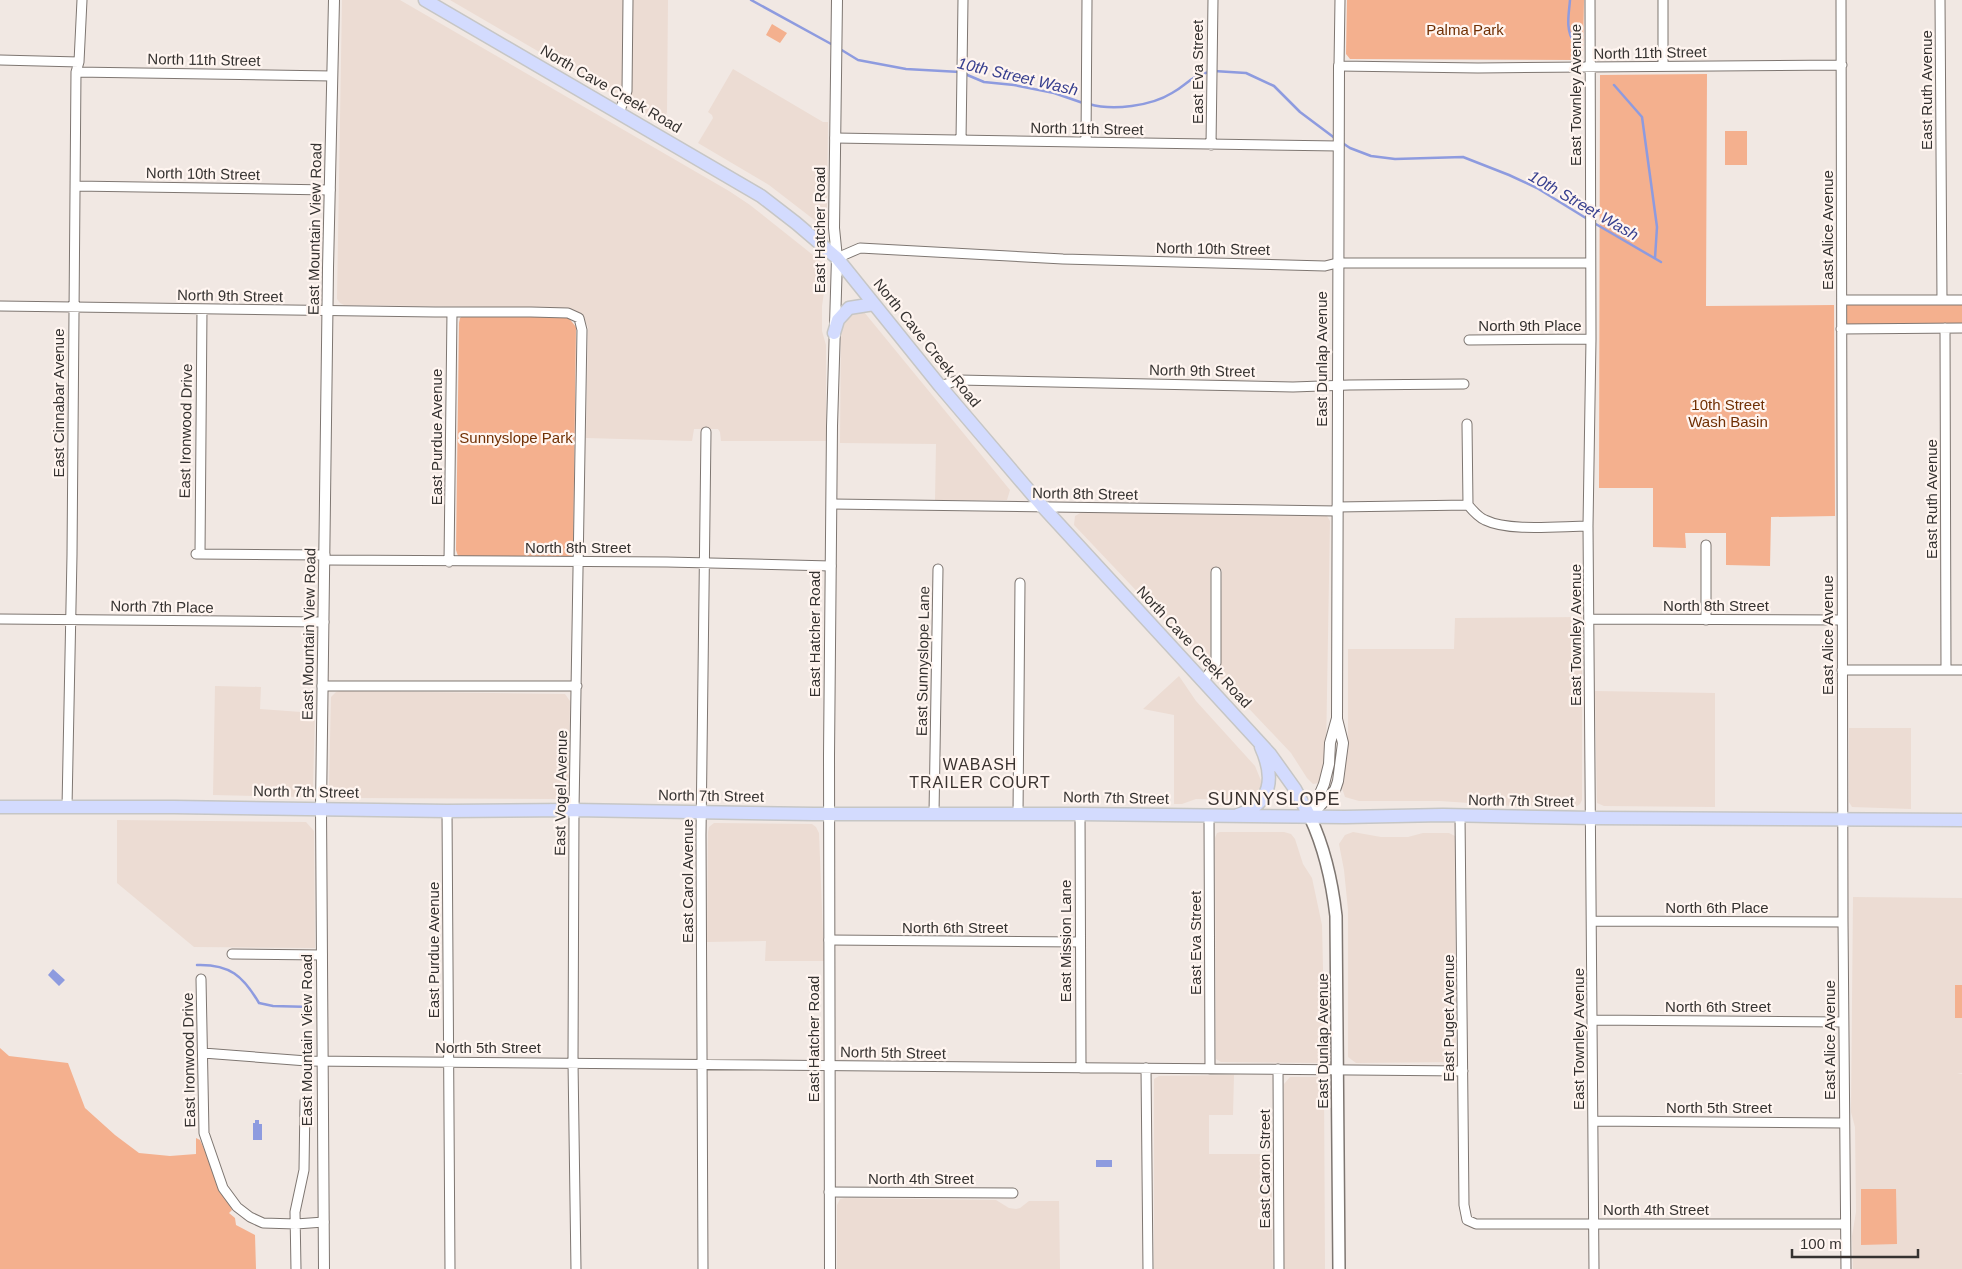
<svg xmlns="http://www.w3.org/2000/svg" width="1962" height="1269" viewBox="0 0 1962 1269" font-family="Helvetica,sans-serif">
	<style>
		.built { fill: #ecdcd3 }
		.green { fill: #f4b08e }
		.water { fill: #8e9bdf }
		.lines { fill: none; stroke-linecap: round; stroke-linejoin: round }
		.stream { stroke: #8e9bdf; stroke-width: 2.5 }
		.minor-casing { stroke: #7e7671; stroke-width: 11 }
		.tertiary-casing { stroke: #7e7671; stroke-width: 12 }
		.secondary-casing { stroke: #7e7671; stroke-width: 14 }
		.primary-casing { stroke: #c6c6c5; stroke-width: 15 }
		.minor { stroke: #fff; stroke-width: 9 }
		.tertiary { stroke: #fff; stroke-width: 10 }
		.secondary { stroke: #fff; stroke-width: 11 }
		.primary { stroke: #d3dbfe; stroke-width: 12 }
		.labels { text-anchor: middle; stroke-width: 4.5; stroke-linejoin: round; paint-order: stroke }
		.park-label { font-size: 15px; fill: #703004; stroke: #fff5f0 }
		.street-label { font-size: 15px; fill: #353230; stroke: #fff5f0 }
		.water-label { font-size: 16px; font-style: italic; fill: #38408f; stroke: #fff5f0 }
		.neighbourhood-label { font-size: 16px; letter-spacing: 1px; fill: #3a3330; stroke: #fff5f0 }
		.quarter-label { font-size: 18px; letter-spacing: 1px; fill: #3a3330; stroke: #fff5f0 }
	</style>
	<rect width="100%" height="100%" fill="#f1e8e3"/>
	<!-- built -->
	<path class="built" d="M342 0H400L729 191 750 205 818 259 823 264 827 272 822 306V331L826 345V441H721L720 432 718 429H694L692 441 586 438 588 327 581 313 567 308 344 305 340 303 337 299Z
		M450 0H623L622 85 620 92 610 93Z
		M633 0H668L667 112 663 123 633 106 631 102Z
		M733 69 823 122H828L827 215 824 222H817L769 185 698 143 713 118 712 115 708 112Z
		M864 312 1010 490 1007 500H935L936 444 840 443 841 321 847 313Z
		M1082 512 1323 515 1327 516 1330 521 1326 751 1319 783 1313 784 1307 778 1291 753 1220 678 1222 570H1210V657L1209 660 1204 662 1074 525 1075 516Z
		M1582 617V800L1580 804 1577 806H1512L1440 801H1359L1345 797 1341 785 1348 741V649H1454L1455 618Z
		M1179 676 1196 701 1255 766 1262 783V789L1255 797 1250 800 1196 799 1182 804H1174V715L1143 709Z
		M215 686 261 687 260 709 315 713 313 790 310 796 303 797 213 795Z
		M340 691 565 694 570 701 569 792 567 796 558 799 357 798 339 797 333 795 329 785 331 697 336 692Z
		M1595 691 1715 693V807L1604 806 1597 803Z
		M1849 728H1911V809L1852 807 1849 802Z
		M117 820 306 822 314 831 315 948 194 947 117 883Z
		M714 823 812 824 816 827 819 833 824 961H765L766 941 707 942 708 832 709 827Z
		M1220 832H1284L1291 834 1295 839 1303 864 1312 878 1322 925 1325 1056 1321 1063 1221 1062 1216 1059 1215 838 1217 833Z
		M1353 832 1381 837H1408L1423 833H1449L1455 836 1456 1056 1453 1062 1356 1063 1348 1057V910L1344 870 1339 844 1345 835Z
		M1853 897 1962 898V1073H1957L1962 1074V1269H1853L1852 1236 1856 1212 1855 1127 1851 1112Z
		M1234 1075 1233 1115H1209V1154H1271L1273 1269H1154V1079L1159 1076Z
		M1290 1077H1319L1323 1079 1324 1084 1325 1269H1284V1084Z
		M845 1198 996 1200 1009 1208 1016 1209 1020 1208 1029 1201H1059L1060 1269H837V1205L840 1199Z"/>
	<!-- green -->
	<path class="green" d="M1347 0H1584L1583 53 1577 60 1350 59 1346 54Z
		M772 24 787 33 780 43 766 35Z
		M1707 74 1706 306 1834 305 1835 516 1771 517 1770 566 1726 565V533H1685L1686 548 1653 547V488H1599L1600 75Z
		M1725 131H1747V165H1725Z
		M1962 304V324L1845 325V305Z
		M464 315 568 317 576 327 573 554 569 558H461L458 556 456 550 459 323 460 318Z
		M1955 985H1962V1018H1955Z
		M0 1048 9 1056 68 1063 85 1108 115 1135 139 1153 170 1156 196 1154V1138L200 1140 232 1210 229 1213 235 1218 236 1225 255 1235 256 1269H0Z
		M1861 1189H1896L1897 1244 1861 1245Z"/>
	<!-- water -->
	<path class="water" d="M53 969 65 980 59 986 48 975Z
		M255 1120H259V1124H262V1140H253V1123H255Z
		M1096 1160H1112V1167H1096Z"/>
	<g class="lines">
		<!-- stream -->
		<path class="stream" d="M751 0 833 45
			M1570 0C1569 14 1565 29 1574 42
			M840 49 858 60 906 69 960 72
			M1214 71 1246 73 1274 86 1300 112 1336 139
			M965 74 984 82 1014 85 1054 93 1083 103
			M1614 85 1642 117 1657 227 1655 258
			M1089 104C1113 111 1151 106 1172 93 1188 84 1189 77 1209 72
			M1341 142 1350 148 1371 156 1395 159 1463 157 1509 175 1537 188 1589 220
			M1594 223 1661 262
			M197 965C230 964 243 976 259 1003L273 1006 312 1007"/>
		<defs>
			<path id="minor" d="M1340 0 1339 66 1478 68 1842 65
				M1590 0 1591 339 1588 526 1594 1269
				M1663 0V66
				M1841 0 1843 922 1846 1269
				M1940 0 1942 300
				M0 60 79 62
				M76 72 332 76
				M619 113 627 91 628 0
				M835 138 1338 146
				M961 140 963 0
				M1086 142 1087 0
				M1211 145 1213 0
				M75 186 330 190
				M837 258 860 248 1063 259 1325 266 1337 263H1590
				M1842 300H1962
				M0 306 435 312H531L568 313 579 318 582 330 574 810 573 1062 576 1269
				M1945 328 1946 670
				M1841 329 1962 328
				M1469 340 1591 339
				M940 386 959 380 1293 387 1349 385 1464 384
				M1467 424 1468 505
				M832 504 1337 511
				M1337 507 1468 505C1473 511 1478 517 1485 520 1509 532 1561 526 1588 526
				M1706 545V620
				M196 554 325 555
				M200 554 202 309
				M325 560 667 562 831 566
				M449 562 452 312
				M0 619 324 622
				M1589 619 1842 620
				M1842 670H1962
				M1203 682 1216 663V572
				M322 686H577
				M67 807 72 555 76 72 79 62 82 0
				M447 811 450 1269
				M934 814 938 569
				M1018 814 1020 583
				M1080 814 1081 1068
				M1209 816 1210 1069
				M1460 816 1464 1205 1467 1220 1476 1224H1845
				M1592 921 1843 922
				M829 940 1080 942
				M232 954 322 955
				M201 979 204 1133 223 1188 237 1207 250 1217 263 1223 296 1224 324 1222
				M1593 1020 1843 1022
				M203 1053 307 1061 1463 1071
				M1146 1068 1148 1269
				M1278 1069 1279 1269
				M1593 1121 1844 1123
				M829 1192 1013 1193
				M296 1269 295 1212 304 1170 305 1101
				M703 1269 701 835 706 432"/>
			<path id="tertiary" d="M1314 812 1335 790 1338 781 1343 743 1337 719
				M1310 817 1324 784 1329 764 1330 743 1337 718 1339 66
				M324 1269 321 808 328 268 334 0
				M830 1269 829 756 832 426 837 258 834 228 837 0"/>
			<path id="secondary" d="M1310 817C1325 849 1332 881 1336 916L1339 1269"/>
			<path id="primary" d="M425 0 761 196 796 223 837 258 940 386 1043 507 1270 754 1295 789 1310 817
				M834 333 838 320 849 308 874 304
				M0 807H174L447 811 574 810 814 814H1080L1345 817 1443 815 1592 818 1962 820
				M1238 815C1272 803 1275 778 1261 747"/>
		</defs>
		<!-- minor casing -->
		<use href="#minor" class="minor-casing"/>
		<!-- tertiary casing -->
		<use href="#tertiary" class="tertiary-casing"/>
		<!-- secondary casing -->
		<use href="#secondary" class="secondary-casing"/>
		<!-- primary casing -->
		<use href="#primary" class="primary-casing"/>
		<!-- minor -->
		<use href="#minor" class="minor"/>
		<!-- tertiary -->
		<use href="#tertiary" class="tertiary"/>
		<!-- secondary -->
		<use href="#secondary" class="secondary"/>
		<!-- primary -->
		<use href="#primary" class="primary"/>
	</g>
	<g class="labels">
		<!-- park labels -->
		<g class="park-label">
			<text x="1465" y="35">Palma Park</text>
			<text x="1728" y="410">10th Street<tspan x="1728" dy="17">Wash Basin</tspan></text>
			<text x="516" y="443">Sunnyslope Park</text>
		</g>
		<!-- street labels -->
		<g class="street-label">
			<text transform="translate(1650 53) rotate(-1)" y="5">North 11th Street</text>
			<text transform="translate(204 60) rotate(1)" y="5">North 11th Street</text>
			<text transform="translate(1198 72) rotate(-90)" y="5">East Eva Street</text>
			<text transform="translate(611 89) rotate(30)" y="5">North Cave Creek Road</text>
			<text transform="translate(1927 90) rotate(-90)" y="5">East Ruth Avenue</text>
			<text transform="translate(1576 95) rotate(-90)" y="5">East Townley Avenue</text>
			<text transform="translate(1087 129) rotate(1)" y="5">North 11th Street</text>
			<text transform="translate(203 174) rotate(1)" y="5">North 10th Street</text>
			<text transform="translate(315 229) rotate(-89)" y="5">East Mountain View Road</text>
			<text transform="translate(820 230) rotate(-90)" y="5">East Hatcher Road</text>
			<text transform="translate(1828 230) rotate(-90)" y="5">East Alice Avenue</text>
			<text transform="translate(1213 249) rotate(1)" y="5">North 10th Street</text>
			<text transform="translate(230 296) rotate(1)" y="5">North 9th Street</text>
			<text x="1530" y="331">North 9th Place</text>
			<text transform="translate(927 343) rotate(51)" y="5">North Cave Creek Road</text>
			<text transform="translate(1322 359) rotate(-90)" y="5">East Dunlap Avenue</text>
			<text transform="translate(1202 371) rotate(1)" y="5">North 9th Street</text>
			<text transform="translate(59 403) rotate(-90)" y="5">East Cinnabar Avenue</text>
			<text transform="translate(186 431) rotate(-89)" y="5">East Ironwood Drive</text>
			<text transform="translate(437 437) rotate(-90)" y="5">East Purdue Avenue</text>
			<text transform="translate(1085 494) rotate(1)" y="5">North 8th Street</text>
			<text transform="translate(1932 499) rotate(-90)" y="5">East Ruth Avenue</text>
			<text x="578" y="553">North 8th Street</text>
			<text x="1716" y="611">North 8th Street</text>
			<text transform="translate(162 607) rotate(1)" y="5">North 7th Place</text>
			<text transform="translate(309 634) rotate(-89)" y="5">East Mountain View Road</text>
			<text transform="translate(815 634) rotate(-90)" y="5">East Hatcher Road</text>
			<text transform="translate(1576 635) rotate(-90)" y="5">East Townley Avenue</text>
			<text transform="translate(1828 635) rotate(-90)" y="5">East Alice Avenue</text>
			<text transform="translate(1194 647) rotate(47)" y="5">North Cave Creek Road</text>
			<text transform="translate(923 661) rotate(-89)" y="5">East Sunnyslope Lane</text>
			<text transform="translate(306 792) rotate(1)" y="5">North 7th Street</text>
			<text transform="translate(561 793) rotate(-89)" y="5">East Vogel Avenue</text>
			<text transform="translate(711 796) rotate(1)" y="5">North 7th Street</text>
			<text transform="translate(1116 798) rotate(1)" y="5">North 7th Street</text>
			<text transform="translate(1521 801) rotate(1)" y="5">North 7th Street</text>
			<text transform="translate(688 881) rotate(-90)" y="5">East Carol Avenue</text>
			<text x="1717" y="913">North 6th Place</text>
			<text x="955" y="933">North 6th Street</text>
			<text transform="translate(1066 941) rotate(-90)" y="5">East Mission Lane</text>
			<text transform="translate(1196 943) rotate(-90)" y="5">East Eva Street</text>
			<text transform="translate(434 950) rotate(-90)" y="5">East Purdue Avenue</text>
			<text x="1718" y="1012">North 6th Street</text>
			<text transform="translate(1449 1018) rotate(-90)" y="5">East Puget Avenue</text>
			<text transform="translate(814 1039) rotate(-90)" y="5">East Hatcher Road</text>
			<text transform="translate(1579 1039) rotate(-90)" y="5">East Townley Avenue</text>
			<text transform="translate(307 1040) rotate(-90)" y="5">East Mountain View Road</text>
			<text transform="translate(1830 1040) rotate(-90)" y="5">East Alice Avenue</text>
			<text transform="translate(1323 1041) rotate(-90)" y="5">East Dunlap Avenue</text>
			<text x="488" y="1053">North 5th Street</text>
			<text transform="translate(893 1053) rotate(1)" y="5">North 5th Street</text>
			<text transform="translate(189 1060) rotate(-91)" y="5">East Ironwood Drive</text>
			<text x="1719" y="1113">North 5th Street</text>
			<text transform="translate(1265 1169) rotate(-90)" y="5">East Caron Street</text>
			<text x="921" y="1184">North 4th Street</text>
			<text x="1656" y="1215">North 4th Street</text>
		</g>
		<!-- water labels -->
		<g class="water-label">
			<text transform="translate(1018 76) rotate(13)" y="6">10th Street Wash</text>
			<text transform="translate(1584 205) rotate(30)" y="6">10th Street Wash</text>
		</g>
		<!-- neighbourhood labels -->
		<g class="neighbourhood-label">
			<text x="980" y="770">WABASH<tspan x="980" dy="18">TRAILER COURT</tspan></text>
		</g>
		<!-- quarter labels -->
		<g class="quarter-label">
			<text x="1274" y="805">SUNNYSLOPE</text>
		</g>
	</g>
	<!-- scale -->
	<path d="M1792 1249v8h126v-8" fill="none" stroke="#353230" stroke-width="2.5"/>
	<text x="1800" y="1249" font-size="15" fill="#353230" stroke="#fff5f0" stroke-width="4" paint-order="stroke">100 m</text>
</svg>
